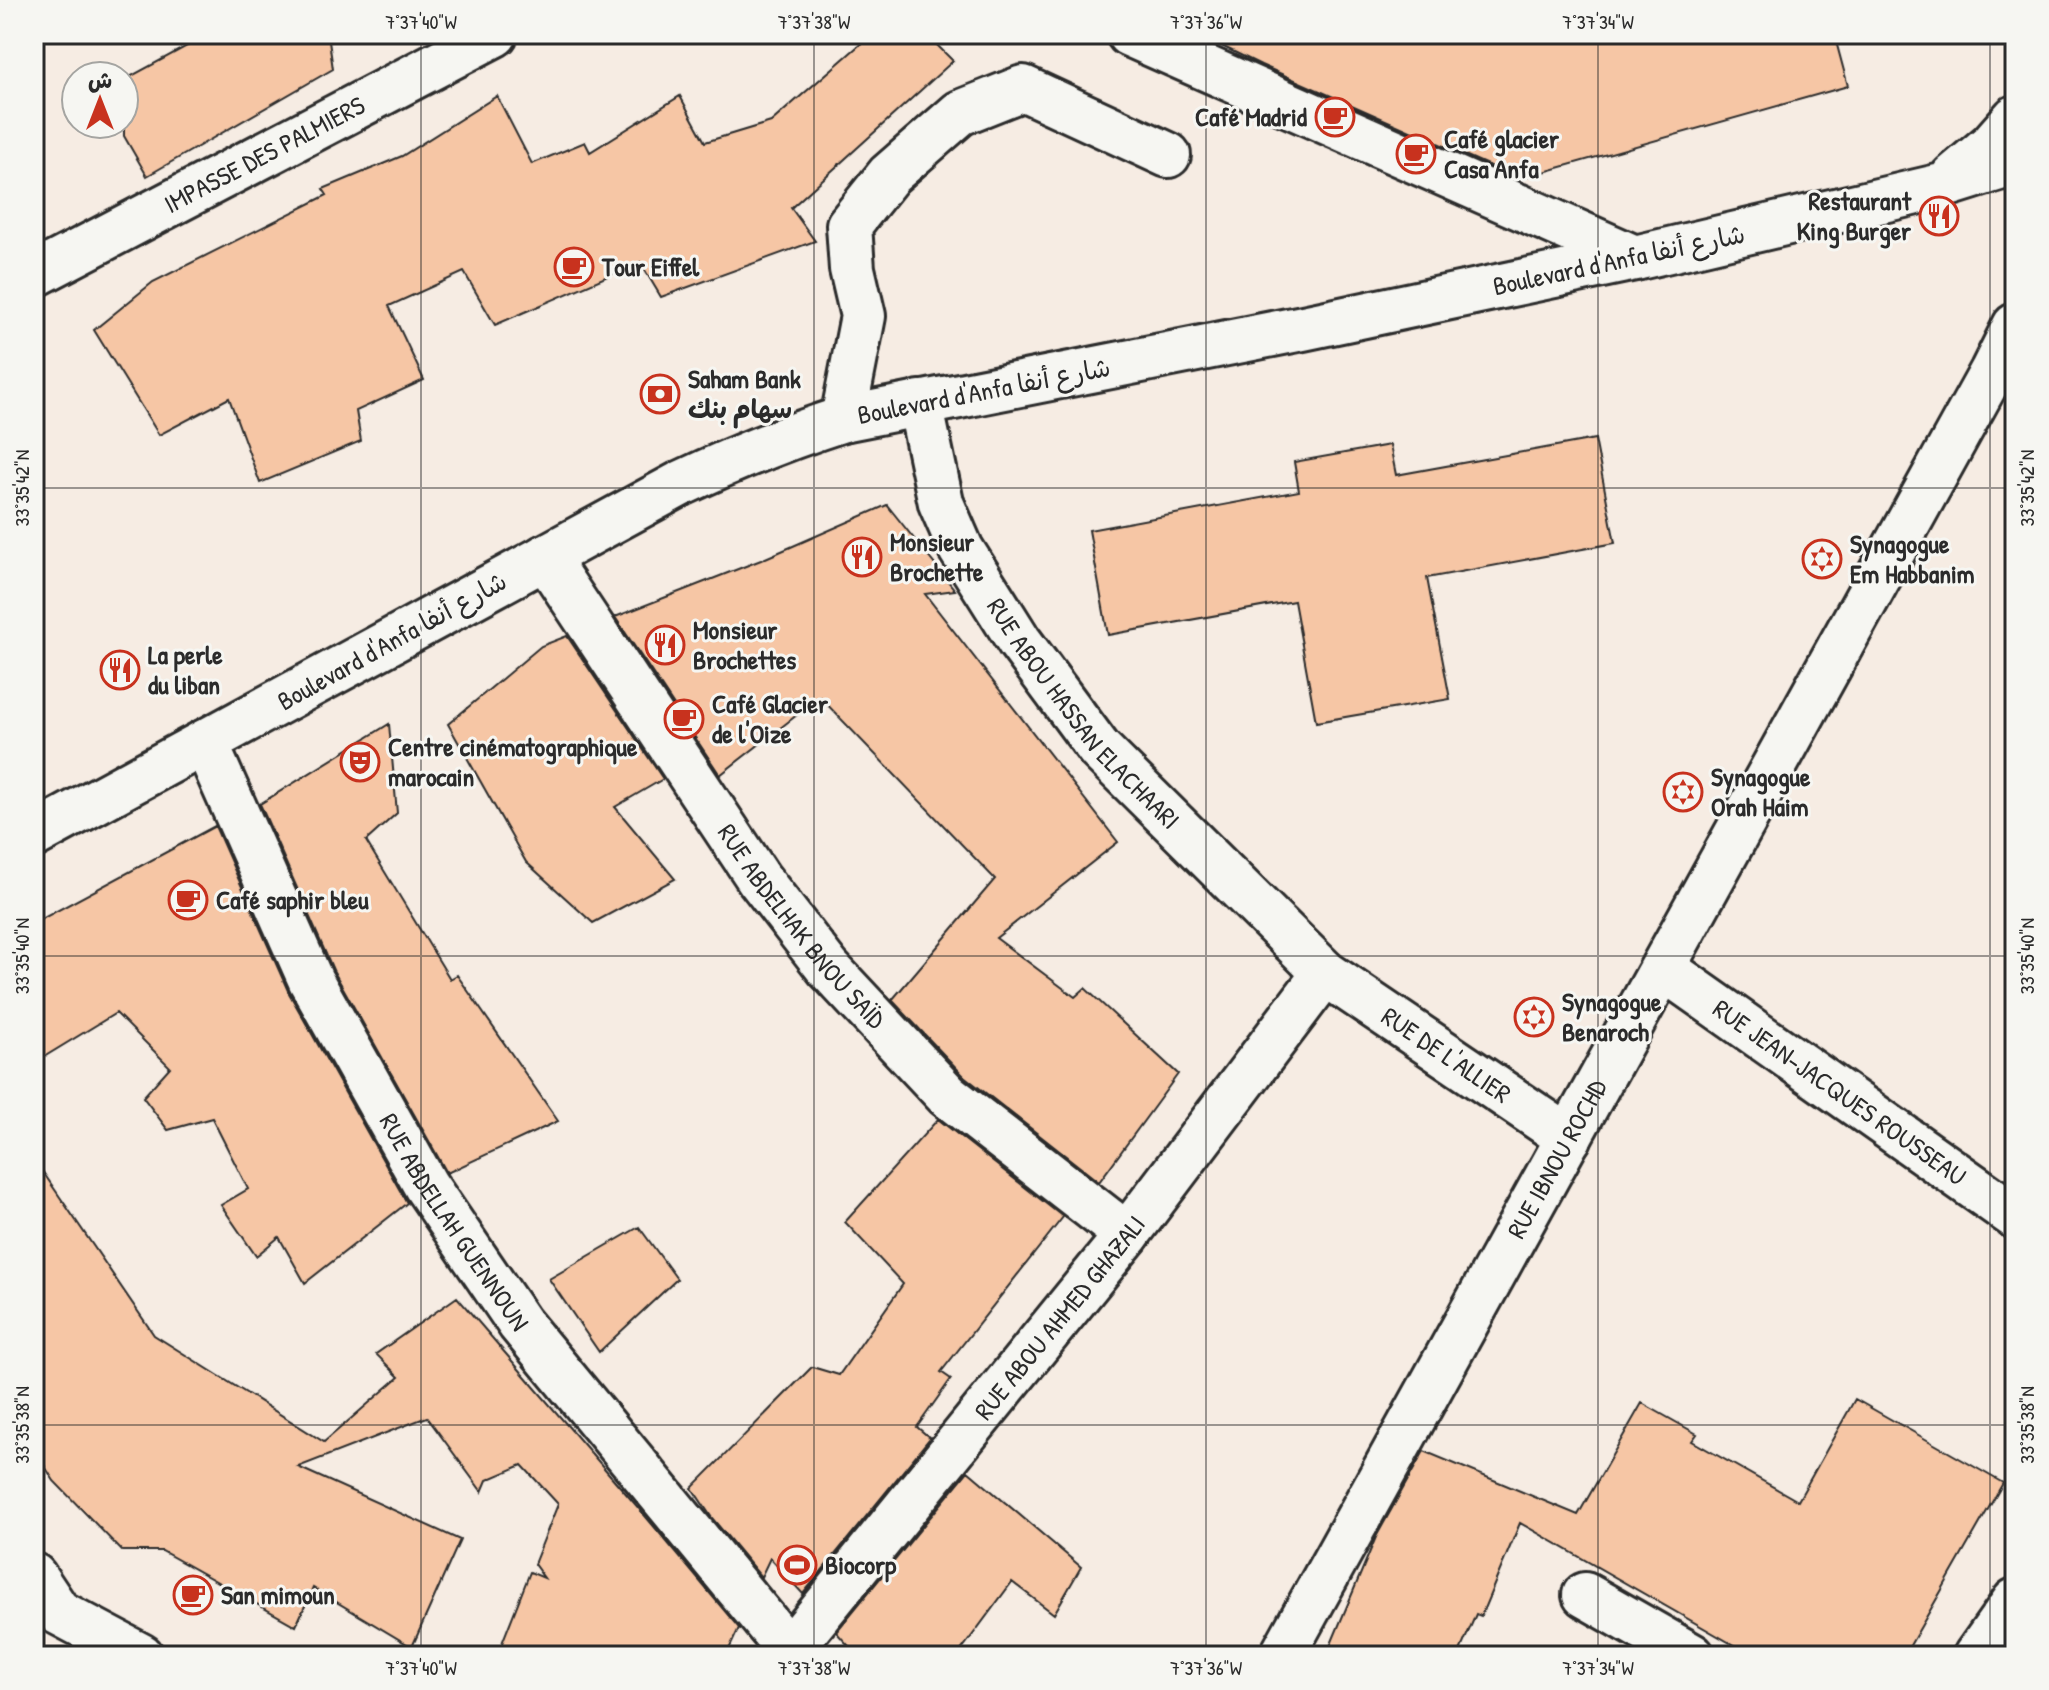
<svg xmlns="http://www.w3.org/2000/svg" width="2049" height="1690" viewBox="0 0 2049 1690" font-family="'Patrick Hand','Playpen Sans Arabic',sans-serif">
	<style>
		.building { fill: #f6c6a5; stroke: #2b2b2b; stroke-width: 2 }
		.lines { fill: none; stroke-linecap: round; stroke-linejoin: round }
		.minor-casing { stroke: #2b2b2b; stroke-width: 50 }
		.major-casing { stroke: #2b2b2b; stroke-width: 50 }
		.minor { stroke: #f6f6f2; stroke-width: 44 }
		.major { stroke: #f6f6f2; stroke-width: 44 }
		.ticks { fill: none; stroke: #2b2b2b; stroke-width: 2; stroke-opacity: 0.45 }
		.labels { text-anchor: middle; stroke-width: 6; stroke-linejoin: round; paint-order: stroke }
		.poi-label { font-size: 26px; font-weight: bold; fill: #2b2b2b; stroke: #f6f6f2; text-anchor: start }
		.street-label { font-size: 26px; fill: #2b2b2b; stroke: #f6f6f2 }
		.neatline { fill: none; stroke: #2b2b2b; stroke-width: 3 }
		.ticks-label { font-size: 20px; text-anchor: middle; fill: #2b2b2b }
	</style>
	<rect width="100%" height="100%" fill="#f6ece3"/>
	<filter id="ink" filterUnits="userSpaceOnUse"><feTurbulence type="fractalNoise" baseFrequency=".0125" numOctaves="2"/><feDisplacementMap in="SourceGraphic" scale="16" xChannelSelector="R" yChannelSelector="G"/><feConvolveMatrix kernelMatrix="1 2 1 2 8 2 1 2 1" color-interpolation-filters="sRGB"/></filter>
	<g filter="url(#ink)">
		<!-- building -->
		<path class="building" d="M209 34H328L333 69 147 176 124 136V80Z
			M872 34H926L953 61 791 208 815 241 661 297 640 262 495 325 464 272 389 306 424 380 356 411 361 441 260 483 229 398 159 435 94 330 153 282 327 195 323 189 402 156 497 96 532 164 585 142 590 152 680 96 705 142 771 122Z
			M1197 34H1834L1848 86 1519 179 1261 65Z
			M1595 439 1615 543 1427 578 1450 699 1316 722 1294 601 1108 635 1089 530 1299 491 1294 462 1390 445 1396 475Z
			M887 505 955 590 925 594 1118 842 996 938 1075 997 1085 988 1178 1074 1099 1182 964 1076 892 1000 995 879 820 697 720 775 615 617 761 560Z
			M567 636 663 779 615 807 675 879 593 923 526 862 448 724 541 646Z
			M389 724 397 813 366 841 450 979 457 975 558 1121 447 1173 333 970 260 804Z
			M215 826 289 993 407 1203 305 1283 279 1237 256 1256 221 1205 248 1189 212 1118 168 1130 143 1097 170 1067 116 1013 34 1063V923Z
			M938 1119 1063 1217 941 1372 951 1379 917 1427 930 1438 803 1594 770 1558 761 1577 712 1518 692 1488 812 1367 839 1375 903 1284 845 1222Z
			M34 1159 154 1335 324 1442 399 1377 376 1354 457 1297 641 1511 739 1628 726 1656H497L530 1572 544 1578 534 1564 558 1504 522 1465 487 1480 482 1492 427 1417 298 1467 460 1540 412 1647 313 1588 296 1626 162 1551H122L54 1481 34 1449Z
			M639 1227 677 1279 599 1352 549 1279Z
			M1855 1399 2003 1483 1904 1656H1753L1520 1523 1481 1616 1476 1614 1458 1656H1326L1376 1537 1424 1451 1578 1515 1642 1403 1697 1434 1692 1441 1798 1501Z
			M968 1471 1081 1567 1054 1614 1012 1582 957 1656H858L836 1632Z"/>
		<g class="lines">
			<defs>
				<g id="minor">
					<path d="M1129 34 1635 258"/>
					<path id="s1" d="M34 275 495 34"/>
					<path id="s2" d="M920 403 941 503 961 549 1019 641 1099 749 1325 973 1569 1138"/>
					<path d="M843 419 863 316 852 269 849 225 889 175 960 113 1023 88 1168 155"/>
					<path id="s3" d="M545 557 759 879 828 968 947 1095 1127 1235"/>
					<path id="s4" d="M205 742 311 981 426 1186 520 1324 788 1649"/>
					<path id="s5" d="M1663 968 2015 1216"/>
					<path d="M34 1576 58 1612 141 1656"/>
					<path d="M1585 1595 1692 1656"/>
					<path id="s6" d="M785 1656 1127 1235 1325 973"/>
					<path id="s7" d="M1282 1656 1992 372 2015 326"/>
					<path d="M1976 1656 2015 1601"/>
				</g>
				<path id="major" d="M1953 177 1992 144 2015 118
					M34 835 680 484C733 459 787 437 843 419L1303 328 1635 258 1942 186 2015 163"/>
			</defs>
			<!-- minor casing -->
			<use href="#minor" class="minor-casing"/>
			<!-- major casing -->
			<use href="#major" class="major-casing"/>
			<!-- minor -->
			<use href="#minor" class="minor"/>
			<!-- major -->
			<use href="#major" class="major"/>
		</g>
	</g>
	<!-- ticks -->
	<path class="ticks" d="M421 34V1656M814 34V1656M1206 34V1656M1598 34V1656M1990 34V1656M34 488H2015M34 956H2015M34 1425H2015"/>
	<!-- icons -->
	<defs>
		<symbol id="cafe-ring" viewBox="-11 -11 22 22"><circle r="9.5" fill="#f6f6f2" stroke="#c8321e" stroke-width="1.5"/><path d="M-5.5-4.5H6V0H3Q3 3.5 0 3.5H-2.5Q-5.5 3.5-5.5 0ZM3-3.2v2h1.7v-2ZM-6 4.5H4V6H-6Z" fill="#c8321e"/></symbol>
		<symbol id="restaurant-ring" viewBox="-11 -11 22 22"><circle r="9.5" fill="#f6f6f2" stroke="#c8321e" stroke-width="1.5"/><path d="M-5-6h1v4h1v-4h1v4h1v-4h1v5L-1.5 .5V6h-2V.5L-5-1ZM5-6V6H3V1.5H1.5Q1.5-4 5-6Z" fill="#c8321e"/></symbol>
		<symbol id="bank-ring" viewBox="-11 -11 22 22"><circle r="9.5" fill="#f6f6f2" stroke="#c8321e" stroke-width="1.5"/><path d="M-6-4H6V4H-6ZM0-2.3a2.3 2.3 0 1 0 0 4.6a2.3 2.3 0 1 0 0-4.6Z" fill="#c8321e"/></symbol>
		<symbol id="synagogue-ring" viewBox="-11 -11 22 22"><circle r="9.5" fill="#f6f6f2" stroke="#c8321e" stroke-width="1.5"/><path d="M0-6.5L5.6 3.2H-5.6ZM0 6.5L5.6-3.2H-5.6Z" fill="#c8321e"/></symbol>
		<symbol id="theatre-ring" viewBox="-11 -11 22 22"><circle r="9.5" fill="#f6f6f2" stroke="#c8321e" stroke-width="1.5"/><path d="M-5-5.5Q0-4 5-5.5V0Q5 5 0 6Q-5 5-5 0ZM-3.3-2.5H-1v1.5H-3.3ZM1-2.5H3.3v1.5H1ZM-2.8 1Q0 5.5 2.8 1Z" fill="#c8321e"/></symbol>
		<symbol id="stadium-ring" viewBox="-11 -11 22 22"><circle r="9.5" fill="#f6f6f2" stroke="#c8321e" stroke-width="1.5"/><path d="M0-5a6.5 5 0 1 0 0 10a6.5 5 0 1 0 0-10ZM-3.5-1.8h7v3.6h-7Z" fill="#c8321e"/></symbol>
	</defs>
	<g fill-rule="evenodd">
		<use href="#cafe-ring" x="1313" y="95" width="44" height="44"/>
		<use href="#cafe-ring" x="1394" y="132" width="44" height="44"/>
		<use href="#restaurant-ring" x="1917" y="194" width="44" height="44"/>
		<use href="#cafe-ring" x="552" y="245" width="44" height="44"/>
		<use href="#bank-ring" x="638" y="372" width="44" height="44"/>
		<use href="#restaurant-ring" x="840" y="535" width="44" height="44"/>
		<use href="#synagogue-ring" x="1800" y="537" width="44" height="44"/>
		<use href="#restaurant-ring" x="643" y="623" width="44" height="44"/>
		<use href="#restaurant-ring" x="98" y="648" width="44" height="44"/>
		<use href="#cafe-ring" x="662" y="697" width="44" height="44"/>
		<use href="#theatre-ring" x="338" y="740" width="44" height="44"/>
		<use href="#synagogue-ring" x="1661" y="770" width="44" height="44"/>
		<use href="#cafe-ring" x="166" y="878" width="44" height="44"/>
		<use href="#synagogue-ring" x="1512" y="995" width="44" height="44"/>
		<use href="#stadium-ring" x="775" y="1543" width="44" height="44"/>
		<use href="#cafe-ring" x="171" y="1573" width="44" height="44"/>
	</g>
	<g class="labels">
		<!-- poi labels -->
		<g class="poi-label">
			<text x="1307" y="126" text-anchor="end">Café Madrid</text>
			<text x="1444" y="148">Café glacier<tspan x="1444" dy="30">Casa Anfa</tspan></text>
			<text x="1911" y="210" text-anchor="end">Restaurant<tspan x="1911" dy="30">King Burger</tspan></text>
			<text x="602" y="276">Tour Eiffel</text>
			<text x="688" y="388">Saham Bank<tspan x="688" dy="30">سهام بنك</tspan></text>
			<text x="890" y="551">Monsieur<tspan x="890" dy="30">Brochette</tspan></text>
			<text x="1850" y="553">Synagogue<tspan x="1850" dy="30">Em Habbanim</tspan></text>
			<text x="693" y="639">Monsieur<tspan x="693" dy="30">Brochettes</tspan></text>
			<text x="148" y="664">La perle<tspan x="148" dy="30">du liban</tspan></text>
			<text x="712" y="713">Café Glacier<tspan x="712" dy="30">de l'Oize</tspan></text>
			<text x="388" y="756">Centre cinématographique<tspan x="388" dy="30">marocain</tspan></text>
			<text x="1711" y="786">Synagogue<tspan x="1711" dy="30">Orah Haim</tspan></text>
			<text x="216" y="909">Café saphir bleu</text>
			<text x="1562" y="1011">Synagogue<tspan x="1562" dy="30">Benaroch</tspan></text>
			<text x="825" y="1574">Biocorp</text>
			<text x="221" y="1604">San mimoun</text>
		</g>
		<!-- street labels -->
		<g class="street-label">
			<text dy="9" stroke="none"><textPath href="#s1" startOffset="260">IMPASSE DES PALMIERS</textPath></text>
			<text transform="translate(1619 260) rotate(-12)" y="9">Boulevard d'Anfa شارع أنفا</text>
			<text transform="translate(984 391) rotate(-11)" y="9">Boulevard d'Anfa شارع أنفا</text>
			<text transform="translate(392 641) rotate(-29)" y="9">Boulevard d'Anfa شارع أنفا</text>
			<text dy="9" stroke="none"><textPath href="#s2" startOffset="358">RUE ABOU HASSAN ELACHAARI</textPath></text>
			<text dy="9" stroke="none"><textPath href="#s3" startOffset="450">RUE ABDELHAK BNOU SAÏD</textPath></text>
			<text dy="9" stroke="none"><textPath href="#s2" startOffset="860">RUE DE L'ALLIER</textPath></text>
			<text dy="9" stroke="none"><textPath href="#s5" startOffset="216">RUE JEAN-JACQUES ROUSSEAU</textPath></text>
			<text dy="9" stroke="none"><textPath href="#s7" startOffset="568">RUE IBNOU ROCHD</textPath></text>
			<text dy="9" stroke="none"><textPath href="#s4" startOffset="542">RUE ABDELLAH GUENNOUN</textPath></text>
			<text dy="9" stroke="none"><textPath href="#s6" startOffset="436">RUE ABOU AHMED GHAZALI</textPath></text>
		</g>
	</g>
	<!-- margin -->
	<rect width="2049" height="1690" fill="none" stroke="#f6f6f2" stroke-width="88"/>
	<!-- north arrow -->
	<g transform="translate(100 100)"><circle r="38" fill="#f6f6f2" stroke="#a5a5a2" stroke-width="2"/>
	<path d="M0-6L14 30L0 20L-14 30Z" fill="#c8321e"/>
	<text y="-12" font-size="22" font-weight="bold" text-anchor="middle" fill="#2b2b2b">ش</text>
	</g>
	<rect x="44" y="44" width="1961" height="1602" class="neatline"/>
	<g class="ticks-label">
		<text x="421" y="29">7°37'40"W</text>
		<text x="814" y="29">7°37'38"W</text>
		<text x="1206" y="29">7°37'36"W</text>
		<text x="1598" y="29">7°37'34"W</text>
		<text transform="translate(22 488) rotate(-90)" y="7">33°35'42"N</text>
		<text transform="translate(2027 488) rotate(-90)" y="7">33°35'42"N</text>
		<text transform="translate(22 956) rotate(-90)" y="7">33°35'40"N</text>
		<text transform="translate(2027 956) rotate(-90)" y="7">33°35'40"N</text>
		<text transform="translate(22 1425) rotate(-90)" y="7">33°35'38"N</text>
		<text transform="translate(2027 1425) rotate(-90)" y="7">33°35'38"N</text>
		<text x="421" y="1675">7°37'40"W</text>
		<text x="814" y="1675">7°37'38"W</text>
		<text x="1206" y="1675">7°37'36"W</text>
		<text x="1598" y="1675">7°37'34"W</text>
	</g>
</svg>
